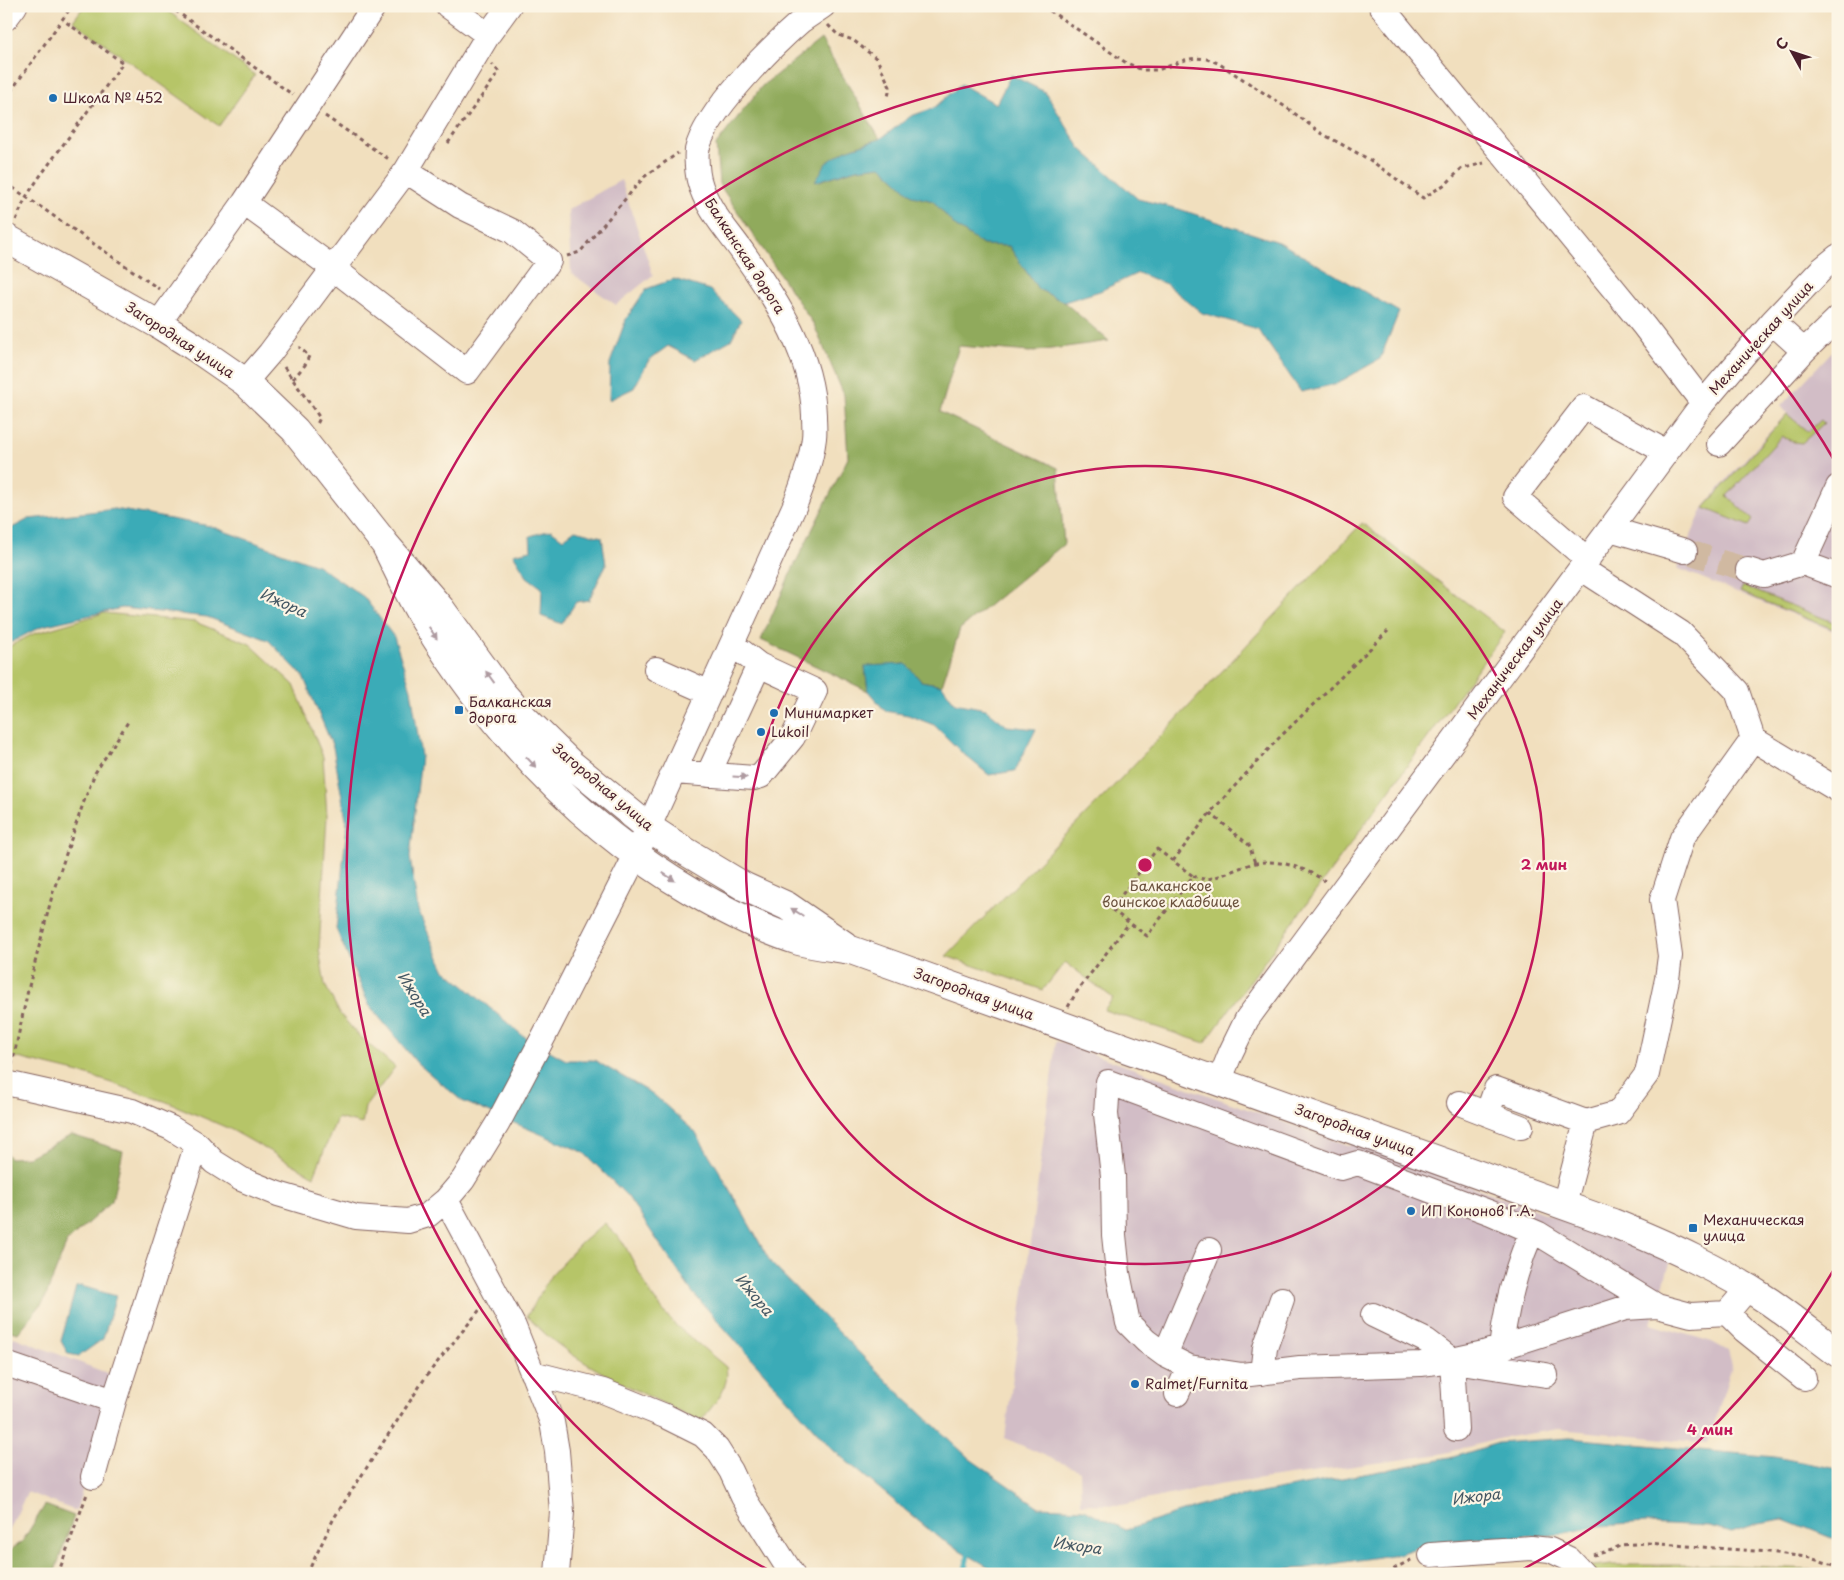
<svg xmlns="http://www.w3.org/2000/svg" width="1844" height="1580" viewBox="0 0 1844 1580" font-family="'Playpen Sans',sans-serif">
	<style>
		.industrial { fill: #d2bdc6 }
		.green { fill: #b6c567; stroke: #807249 }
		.forest { fill: #90aa5c; stroke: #6d6444 }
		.water { fill: #3aabb7; stroke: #426571 }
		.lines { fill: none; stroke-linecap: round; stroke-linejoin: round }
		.stream { stroke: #3aabb7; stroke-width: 5 }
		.minor-tunnel { stroke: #d0b9a1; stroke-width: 24; stroke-dasharray: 24 12; stroke-linecap: butt }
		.minor-casing { stroke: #84625e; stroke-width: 26 }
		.major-casing { stroke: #84625e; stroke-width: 30 }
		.path { stroke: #84625e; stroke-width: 3; stroke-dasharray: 4 4; stroke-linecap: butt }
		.minor { stroke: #fff; stroke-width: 24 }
		.major { stroke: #fff; stroke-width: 28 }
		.oneway { fill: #ae9aa0 }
		.ring { fill: none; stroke: #c2185b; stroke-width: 2.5 }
		.poi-dot { fill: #1f6fb2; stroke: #fcf5e5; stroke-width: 2 }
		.labels { text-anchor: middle; stroke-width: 4.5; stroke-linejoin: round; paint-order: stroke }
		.poi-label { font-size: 14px; fill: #4a1f2b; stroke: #fcf5e5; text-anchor: start }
		.street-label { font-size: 14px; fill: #4a1f2b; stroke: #fcf5e5 }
		.park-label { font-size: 14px; fill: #6a513d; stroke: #fcf5e5 }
		.water-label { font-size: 15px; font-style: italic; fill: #445763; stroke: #fcf5e5 }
		.centre { fill: #c2185b; stroke: #fcf5e5; stroke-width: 2.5 }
		.ring-label { font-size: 15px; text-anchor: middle; font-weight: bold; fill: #c2185b; stroke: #fcf5e5; stroke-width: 4.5; stroke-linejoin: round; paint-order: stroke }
	</style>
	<rect width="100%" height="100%" fill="#fcf5e5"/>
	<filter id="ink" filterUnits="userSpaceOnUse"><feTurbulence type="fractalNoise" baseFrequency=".02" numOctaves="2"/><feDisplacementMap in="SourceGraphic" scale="10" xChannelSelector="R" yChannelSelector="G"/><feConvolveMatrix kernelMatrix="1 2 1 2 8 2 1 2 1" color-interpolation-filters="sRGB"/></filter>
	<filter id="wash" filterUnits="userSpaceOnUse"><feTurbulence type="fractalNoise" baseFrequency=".0096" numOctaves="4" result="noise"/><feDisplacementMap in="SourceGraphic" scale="20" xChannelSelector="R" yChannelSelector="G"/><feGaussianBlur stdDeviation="1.12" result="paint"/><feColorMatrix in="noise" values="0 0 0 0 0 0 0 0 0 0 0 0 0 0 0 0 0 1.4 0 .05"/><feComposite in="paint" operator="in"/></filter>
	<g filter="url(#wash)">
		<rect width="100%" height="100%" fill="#f1dfbe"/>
		<!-- industrial -->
		<path class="industrial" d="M621 180 653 275 616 305 571 273 568 210Z
			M1838 345V633L1677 568 1703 508 1728 478 1787 413 1781 406Z
			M1056 1041 1351 1146 1353 1142 1671 1260 1651 1324 1712 1342 1728 1351 1732 1366 1708 1443 1559 1429 1502 1438 1441 1454 1218 1485 1121 1505 1081 1504 1080 1471 1005 1438Z
			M14 1337 117 1377 76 1511 27 1492 13 1523 6 1534V1346Z"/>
		<!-- green -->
		<path class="green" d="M84 6H161L255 75 219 126 73 21Z
			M1787 414 1808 432 1821 420 1824 423 1802 443 1793 442 1782 436 1727 496 1753 520 1749 526 1704 508Z
			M1362 523 1505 632 1205 1043 1104 1010 1113 998 1065 962 1043 990 946 956 1108 792Z
			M1743 586 1838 624V631L1740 592Z
			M104 613 195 622 250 644 294 685 323 757 327 816 319 949 325 985 340 1014 358 1035 395 1067 365 1107 362 1124 337 1118 314 1176 230 1129 167 1102 88 1075 6 1055V648L33 634Z
			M605 1223 624 1244 651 1295 673 1323 726 1367C731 1388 712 1406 700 1422 641 1390 573 1367 527 1316L551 1275 581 1243Z
			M1612 1565H1729L1810 1569 1829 1574H1528Z"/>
		<!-- forest -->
		<path class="forest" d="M821 39 880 139C850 149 831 151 816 182L856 169 881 166 913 196 933 201 955 226 983 245 1009 246 1038 289 1064 302 1109 341 1030 352 959 346 940 412 1058 468 1064 544 960 629 942 685 921 681 906 664 865 667 868 691 761 640 791 572 848 458 844 395 814 325 719 184 716 145 762 86Z
			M72 1135 123 1151 112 1201 67 1242 44 1301 18 1333 6 1330V1153L10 1158 28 1157Z
			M45 1505 74 1516 54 1574H6V1553L22 1542Z"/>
		<!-- water -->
		<path class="water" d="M1011 75 1045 92 1080 148 1138 199 1179 209 1281 243 1399 312 1380 359 1336 384 1301 392 1258 329 1202 313 1166 284 1138 273 1100 291 1064 302 1038 289 1009 246 983 245 955 226 933 201 913 196 881 166 856 169 815 182 826 163 846 150 880 139 911 116 934 108 961 84 996 104Z
			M674 279 710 290 741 320 731 340 695 360 668 346 649 360 634 388 609 400 610 363 626 319 646 289Z
			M115 509 210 526 317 565 364 597 394 637 411 689 421 756 410 857 418 910 444 969 522 1035 566 1060H594L653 1094 695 1132 718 1169 771 1263 893 1387 970 1459 1039 1507 1084 1509 1126 1530 1213 1502 1450 1458 1498 1443 1570 1438 1775 1457 1838 1469V1539L1829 1537 1784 1519 1758 1523 1732 1532 1708 1526 1647 1523 1600 1526 1555 1535 1438 1541 1398 1554 1306 1568 1224 1574H1041L994 1570 939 1538 833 1450 692 1292 628 1197 583 1152 462 1101 417 1063 369 1005 336 929 347 825 333 747 303 676 268 640 207 617 122 608 42 626 6 645V531L29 519Z
			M551 530 563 539 575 530 602 537 606 565 589 600 576 602 562 624 541 616 542 588 527 577 513 554 531 550 530 536Z
			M906 664 921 681 942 685 955 703 986 709 1007 726 1036 729 1015 771 989 775 961 752 934 725 908 715 885 711 868 691 865 666Z
			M81 1286 116 1296 103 1339 79 1356 68 1354 61 1341 76 1287Z"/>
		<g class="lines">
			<!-- stream -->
			<path class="stream" d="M964 1574 969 1550"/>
		</g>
	</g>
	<g filter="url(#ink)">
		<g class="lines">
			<!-- minor-tunnel -->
			<path class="minor-tunnel" d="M1685 551 1748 570"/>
			<defs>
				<path id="minor" d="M448 6 488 35
					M1381 6 1644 326 1703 403
					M6 18 15 6
					M244 203 333 268 467 372 549 261 512 231 460 206 406 171
					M1772 322 1804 351
					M158 324 244 203 374 6
					M245 382 270 353 406 171 488 35 509 6
					M1719 444 1804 351 1838 318
					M1838 487 1803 563 1838 576
					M1610 529 1685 551
					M1588 560 1515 497 1584 407 1666 452
					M1748 570 1764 575 1803 563
					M656 669 710 693
					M1753 739 1838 790
					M674 772 754 778 761 776 793 737 815 691 759 665 732 644
					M708 775 759 665
					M1219 1082 1231 1052 1247 1019 1703 403 1772 322 1822 269 1838 256
					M6 1083 132 1111 171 1128 197 1144 214 1162 241 1179 278 1194 356 1217 408 1221 428 1215 446 1200 463 1180 498 1123 545 1034 636 855 794 507C803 484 811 462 814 438 815 431 814 423 814 415 812 355 778 302 744 254 728 231 706 208 699 180 697 172 696 157 697 150 705 113 772 46 801 21 808 16 816 11 823 6
					M1459 1103 1521 1127
					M1487 1114 1496 1089 1586 1122
					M446 1200 514 1327 552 1422 557 1451 562 1512 557 1574
					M1564 1205 1586 1122 1618 1113 1647 1074 1667 979 1670 956 1662 900 1682 838 1753 739 1737 691 1681 633 1582 569
					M1657 1306 1625 1308 1484 1353 1452 1360 1421 1364 1300 1368 1242 1375 1189 1367 1165 1355 1146 1341 1128 1323 1118 1273 1114 1235 1113 1176 1106 1114 1108 1082 1341 1168 1358 1163 1491 1213 1539 1234 1657 1306 1691 1315 1727 1313 1748 1288
					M1727 1313 1744 1330 1804 1378
					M1373 1315 1427 1341 1452 1360 1456 1429
					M1501 1348C1506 1305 1515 1270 1532 1231
					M1165 1355 1209 1250
					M1461 1362 1546 1375
					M6 1364 114 1401
					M532 1373 603 1391 665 1416 703 1435 717 1449 731 1471 743 1497 792 1574
					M1262 1373 1265 1348 1282 1299
					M1177 1394 1189 1367
					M93 1477 114 1401 197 1144
					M1431 1555 1531 1548 1550 1550 1569 1559 1583 1574"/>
				<path id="major" d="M6 238 158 324 193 346 245 382 295 430 385 544 440 608 501 692 525 719 571 764 648 827 680 848 745 887 787 906 844 945
					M385 544C398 570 410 597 425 621 493 731 581 827 693 892 726 911 763 930 799 941 816 946 834 947 851 950L1613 1223C1667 1245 1721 1269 1770 1302 1793 1318 1815 1336 1838 1353"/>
			</defs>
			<!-- minor casing -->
			<use href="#minor" class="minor-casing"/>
			<!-- major casing -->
			<use href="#major" class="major-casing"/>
			<!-- path -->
			<path class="path" d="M169 6 293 95
				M1043 6 1125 62 1142 70H1158L1185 60 1196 58 1207 59 1218 63 1290 110 1321 133 1370 160 1423 198 1447 183 1461 169 1484 163
				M828 25 838 35 853 40 877 59 890 87 888 97
				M6 98 72 6
				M325 116 390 160
				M448 143 499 72 492 64
				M6 183 159 289
				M6 206 11 218
				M16 220 26 197 38 179 123 63 63 20
				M567 256 580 252 644 177 678 153
				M284 367 320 418 317 424
				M293 379 305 365 309 356 299 347
				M1210 813 1249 845 1255 863
				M1157 849 1193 876 1147 936 1111 909Z
				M1173 861 1210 813 1277 740 1388 631
				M1193 876C1196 877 1201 879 1204 879 1215 880 1243 865 1256 863 1280 859 1305 868 1325 881
				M1068 1007 1076 993 1129 923
				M12 1065 28 990 53 892 83 804 95 773 128 722
				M1593 1555 1612 1550 1621 1545 1647 1543 1769 1552 1806 1557 1838 1566
				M58 1574 87 1494
				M307 1574 334 1518 427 1375 482 1307
				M1387 1574 1397 1567 1413 1559"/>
			<!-- minor -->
			<use href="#minor" class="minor"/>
			<!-- major -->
			<use href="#major" class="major"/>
		</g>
		<!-- one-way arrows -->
		<defs><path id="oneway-solid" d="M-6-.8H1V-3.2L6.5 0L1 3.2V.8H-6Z" transform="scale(1.25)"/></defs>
		<g class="oneway">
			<use href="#oneway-solid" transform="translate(433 633) rotate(56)"/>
			<use href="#oneway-solid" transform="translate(490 677) rotate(-126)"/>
			<use href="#oneway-solid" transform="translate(531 762) rotate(47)"/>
			<use href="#oneway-solid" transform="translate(740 777) rotate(4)"/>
			<use href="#oneway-solid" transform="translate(669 877) rotate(33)"/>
			<use href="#oneway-solid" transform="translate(797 912) rotate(-148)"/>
		</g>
	</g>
	<!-- distance rings -->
	<g class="ring">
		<circle cx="1145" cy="865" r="399"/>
		<path d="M1837 1264A799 799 0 0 1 1514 1574M776 1574A799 799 0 1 1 1837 465"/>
	</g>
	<!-- markers -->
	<g class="poi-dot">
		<circle cx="53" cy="98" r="5"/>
		<rect x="454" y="705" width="10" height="10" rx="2.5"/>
		<circle cx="774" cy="713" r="5"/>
		<circle cx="761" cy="732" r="5"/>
		<circle cx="1411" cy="1211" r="5"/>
		<rect x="1688" y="1223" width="10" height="10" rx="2.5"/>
		<circle cx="1135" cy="1384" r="5"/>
	</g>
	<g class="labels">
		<!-- poi labels -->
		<g class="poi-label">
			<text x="63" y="103">Школа № 452</text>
			<text x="469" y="707">Балканская<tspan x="469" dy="16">дорога</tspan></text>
			<text x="784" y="718">Минимаркет</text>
			<text x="771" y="737">Lukoil</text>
			<text x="1421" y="1216">ИП Кононов Г.А.</text>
			<text x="1703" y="1225">Механическая<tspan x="1703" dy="16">улица</tspan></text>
			<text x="1145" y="1389">Ralmet/Furnita</text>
		</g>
		<!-- street labels -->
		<g class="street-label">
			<text transform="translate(745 256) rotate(57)" y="5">Балканская дорога</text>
			<text transform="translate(1761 338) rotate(-48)" y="5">Механическая улица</text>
			<text transform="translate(180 340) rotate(33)" y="5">Загородная улица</text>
			<text transform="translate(1515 659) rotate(-53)" y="5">Механическая улица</text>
			<text transform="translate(603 787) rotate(40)" y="5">Загородная улица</text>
			<text transform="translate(974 994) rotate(20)" y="5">Загородная улица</text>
			<text transform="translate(1355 1130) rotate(20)" y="5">Загородная улица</text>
		</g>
		<!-- park labels -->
		<g class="park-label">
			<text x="1171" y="891">Балканское<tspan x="1171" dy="16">воинское кладбище</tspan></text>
		</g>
		<!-- water labels -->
		<g class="water-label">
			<text transform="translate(283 603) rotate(24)" y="5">Ижора</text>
			<text transform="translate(414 994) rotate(58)" y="5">Ижора</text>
			<text transform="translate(754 1295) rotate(50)" y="5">Ижора</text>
			<text transform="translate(1476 1497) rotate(-7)" y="5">Ижора</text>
			<text transform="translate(1077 1546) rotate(8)" y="5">Ижора</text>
		</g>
	</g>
	<circle cx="1145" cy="865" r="8" class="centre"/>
	<g class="ring-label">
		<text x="1544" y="870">2 мин</text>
		<text x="1710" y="1435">4 мин</text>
	</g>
	<!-- margin -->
	<rect width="1844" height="1580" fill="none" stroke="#fcf5e5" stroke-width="25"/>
	<!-- north arrow -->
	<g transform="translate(1792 52) rotate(310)" stroke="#fcf5e5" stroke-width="4" paint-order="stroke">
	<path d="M0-4L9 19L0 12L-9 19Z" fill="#4a1f2b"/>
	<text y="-8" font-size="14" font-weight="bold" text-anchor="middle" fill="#4a1f2b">С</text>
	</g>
</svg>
